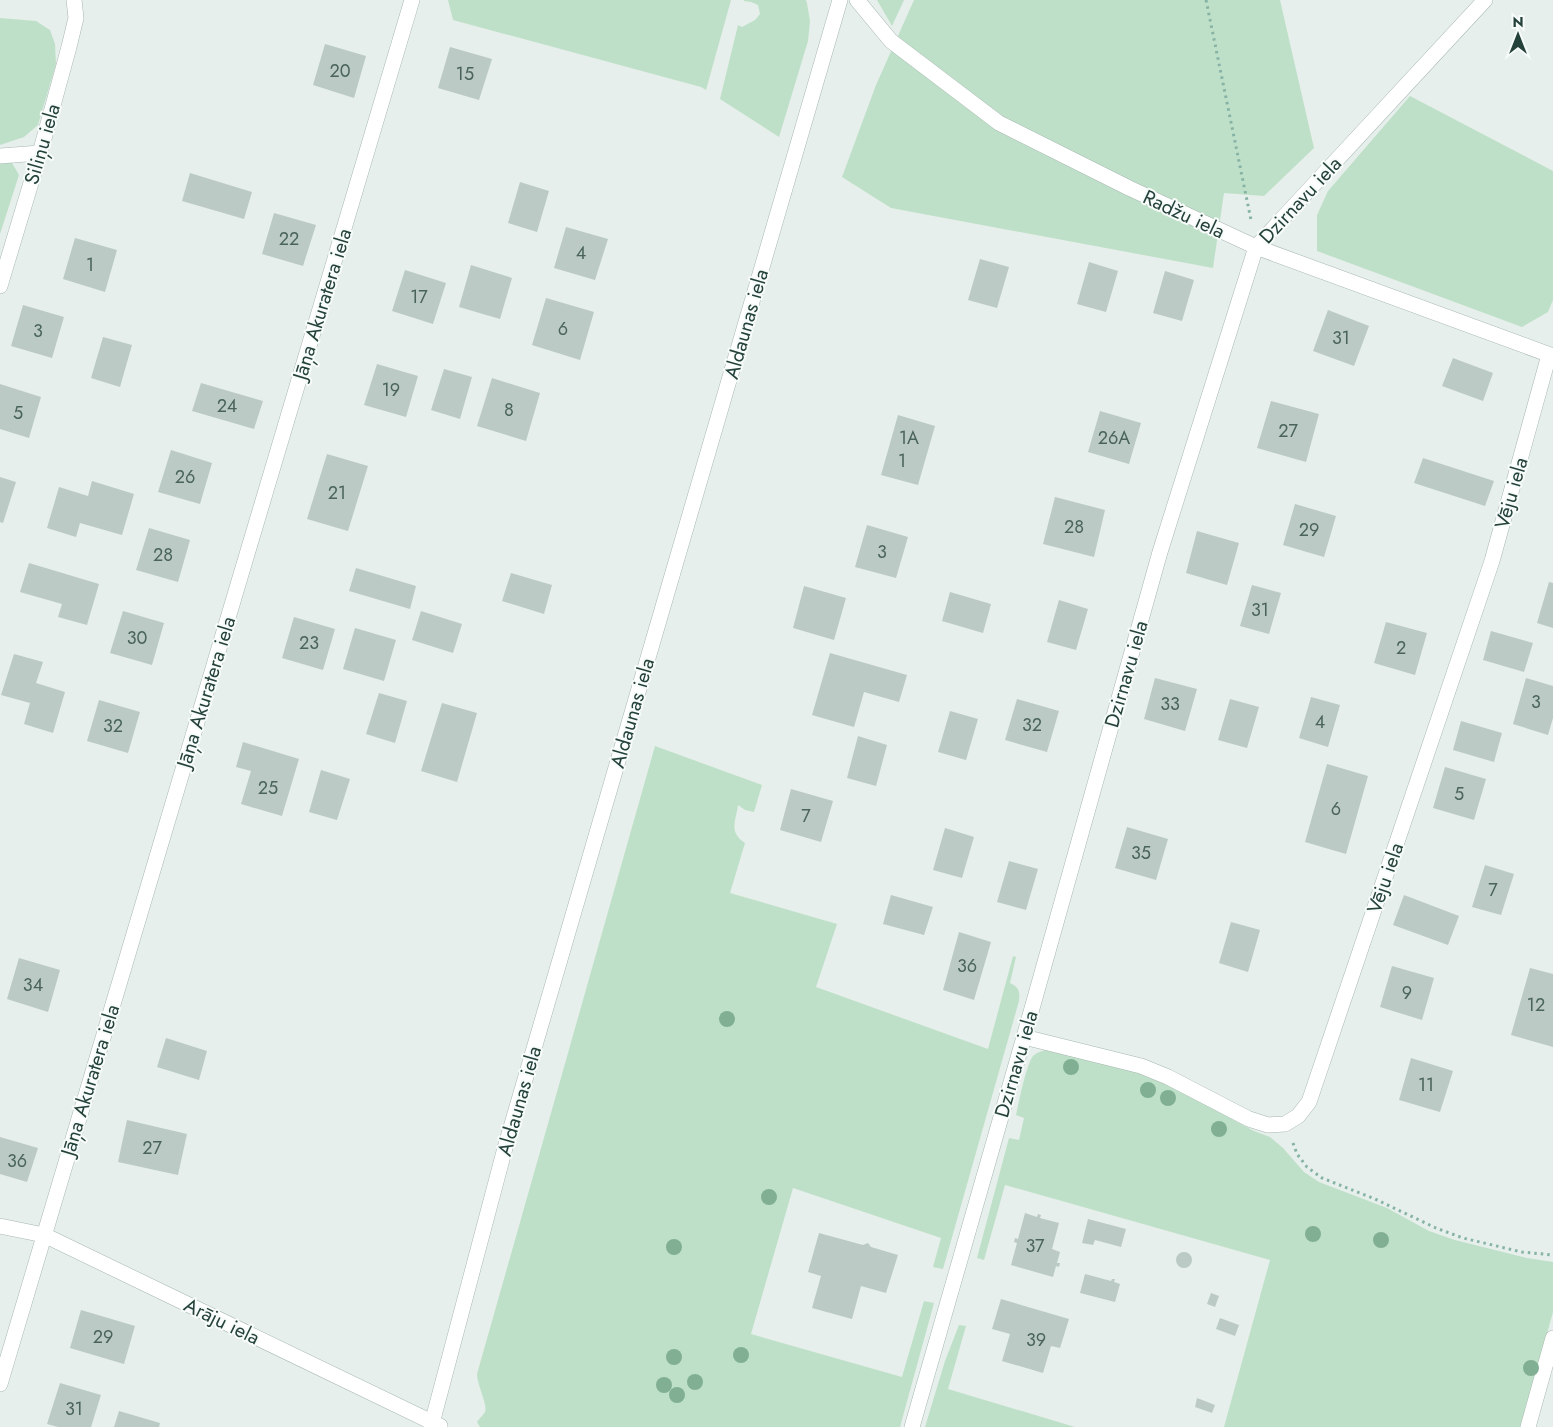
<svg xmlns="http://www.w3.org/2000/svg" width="1553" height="1427" viewBox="0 0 1553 1427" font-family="Jost,sans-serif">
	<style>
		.green { fill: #bfe0c8 }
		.building { fill: #bbcac4 }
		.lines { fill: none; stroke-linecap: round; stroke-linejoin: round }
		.minor-casing { stroke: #a8b8b2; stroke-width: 16 }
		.path { stroke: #86b3a5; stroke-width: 3; stroke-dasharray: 2.5 4; stroke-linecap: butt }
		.minor { stroke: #fff; stroke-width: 15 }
		.tree { fill: #80af93 }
		.labels { text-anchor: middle; stroke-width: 4; stroke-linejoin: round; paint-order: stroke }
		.number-label { font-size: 18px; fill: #4a645c }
		.street-label { font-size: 20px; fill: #24423a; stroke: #f7fbf9 }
	</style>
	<rect width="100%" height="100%" fill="#e6efeb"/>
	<!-- green -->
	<path class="green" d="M448 0H731L706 90 701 87 453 20Z
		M744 0H806L807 3 810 21 808 41 779 137 720 99 738 25 742 27 755 20 760 14 758 5 751 2 744 1Z
		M877 0H904L892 26Z
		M914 0H1280L1314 148 1264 196 1224 193 1213 268 891 208 842 177 876 85Z
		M0 18 36 21 50 30 55 44 56 64 38 125 24 137 0 145Z
		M1410 96 1553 171V300L1548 312 1522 327 1317 251V215L1328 191Z
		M0 162 12 163 19 175 0 234Z
		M655 746 762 785 754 812 745 810 738 805C736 821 728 832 745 843L730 893 837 924 816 987 988 1049 1013 956 1016 957 1010 983C1019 987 1020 991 1019 1001L943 1269 933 1267 941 1238 793 1188 751 1334 902 1377 924 1301 934 1303 900 1427H480L477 1422C479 1419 483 1415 485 1412 488 1405 477 1385 477 1374Z
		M1048 1049 1130 1068 1179 1090 1254 1131 1270 1137 1283 1148 1304 1172 1319 1182 1387 1208 1429 1231 1455 1240 1527 1258 1553 1262V1312L1521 1427H1224L1270 1260 1005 1185 984 1260 977 1258 1009 1138 1019 1140 1024 1118 1016 1115C1019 1102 1026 1065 1033 1056 1037 1052 1043 1051 1048 1049Z
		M959 1325 966 1326 948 1389 1075 1427H925L945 1361Z"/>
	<!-- building -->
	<path class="building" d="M325 44 366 56 354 98 313 85Z
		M450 47 492 59 479 100 438 88Z
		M190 173 252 192 244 219 182 201Z
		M520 182 549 191 537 232 508 223Z
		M274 213 316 225 303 266 262 254Z
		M566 227 608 239 595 280 554 268Z
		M75 238 117 250 105 292 63 279Z
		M980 259 1009 267 997 308 968 300Z
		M1089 262 1118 271 1106 312 1077 304Z
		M471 265 512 278 500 319 459 307Z
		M405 270 446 283 433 324 392 311Z
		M1165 271 1194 280 1182 321 1153 313Z
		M546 298 594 312 580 360 532 345Z
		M23 305 64 317 52 358 11 346Z
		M1328 310 1369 326 1354 366 1313 351Z
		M103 337 132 345 120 387 91 378Z
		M1453 358 1493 373 1483 401 1442 386Z
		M377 364 418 376 406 417 364 405Z
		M444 369 472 377 460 419 431 410Z
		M492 378 540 393 526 441 477 426Z
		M201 383 263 401 254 429 192 411Z
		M0 384 41 397 29 438 0 429Z
		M1271 401 1319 414 1306 462 1257 448Z
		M1100 411 1141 423 1129 464 1088 452Z
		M898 415 935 426 918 485 881 475Z
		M171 450 212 463 200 504 158 492Z
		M327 454 368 466 348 531 307 519Z
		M1423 458 1494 481 1485 506 1414 483Z
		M0 477 16 482 3 523 0 522Z
		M92 481 134 494 122 535 80 523 76 537 47 528 59 487 88 496Z
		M1055 497 1105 510 1094 557 1043 544Z
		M1295 504 1336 516 1324 557 1283 545Z
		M867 525 908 537 896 578 855 567Z
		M149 528 190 540 178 582 136 570Z
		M1197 531 1239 543 1227 585 1186 573Z
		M29 563 99 584 87 625 58 617 62 604 20 592Z
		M356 568 416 586 410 609 349 591Z
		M511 573 552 585 544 614 502 601Z
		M1549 582 1553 583V628L1537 623Z
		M1252 585 1281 593 1269 634 1240 626Z
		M804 586 846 598 834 640 793 628Z
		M950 592 991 604 983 633 942 621Z
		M1059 600 1088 609 1076 650 1047 642Z
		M123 611 164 623 152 665 110 653Z
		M421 611 462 624 453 653 412 640Z
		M294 617 335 629 323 670 282 658Z
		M1386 622 1427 633 1415 675 1374 663Z
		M355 628 396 640 384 681 343 669Z
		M1491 631 1533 643 1524 672 1483 660Z
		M830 653 907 675 899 702 864 692 854 727 812 715Z
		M14 654 43 662 36 683 65 692 53 733 24 724 30 703 1 695Z
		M1155 678 1197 689 1185 731 1144 719Z
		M1526 678 1553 686V718L1548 735 1513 724Z
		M379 693 407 701 395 743 366 734Z
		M1311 697 1340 705 1328 747 1299 738Z
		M1017 699 1059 711 1047 752 1005 740Z
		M1230 699 1259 707 1247 748 1218 740Z
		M99 700 140 712 128 753 87 741Z
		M442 703 477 713 457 782 421 771Z
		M950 711 978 719 966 760 938 752Z
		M1461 721 1502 733 1494 762 1453 750Z
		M858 736 887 745 876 786 847 778Z
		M243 742 299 759 282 816 241 804 251 771 236 767Z
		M1327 764 1368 776 1346 854 1305 842Z
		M1445 767 1486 779 1474 820 1433 808Z
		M321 770 350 779 337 820 309 812Z
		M791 789 833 801 821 842 780 830Z
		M1127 827 1168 839 1156 880 1115 868Z
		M945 828 974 837 962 878 933 870Z
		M1009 861 1038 869 1026 910 997 902Z
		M1485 865 1514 874 1501 915 1472 907Z
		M891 895 933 907 924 935 883 924Z
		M1404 895 1459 916 1448 945 1393 925Z
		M1231 922 1260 930 1248 972 1219 963Z
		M959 932 991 942 974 1000 943 990Z
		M19 958 60 970 48 1012 7 999Z
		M1392 966 1434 978 1422 1020 1380 1007Z
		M1530 968 1553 974V1047L1511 1035Z
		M166 1038 207 1051 199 1080 157 1067Z
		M1411 1058 1453 1071 1440 1112 1399 1100Z
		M127 1120 187 1134 178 1175 118 1162Z
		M0 1137 38 1148 27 1182 0 1174Z
		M1025 1213 1037 1217 1038 1214 1041 1215 1040 1218 1059 1223 1052 1249 1060 1252 1057 1263H1060L1059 1267 1056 1266 1053 1277 1011 1265 1017 1243 1014 1242 1015 1238 1018 1239Z
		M1088 1219 1126 1229 1121 1247 1095 1240 1093 1245 1082 1243Z
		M819 1233 863 1245 868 1243 871 1247 898 1255 886 1293 861 1286 852 1319 812 1308 821 1276 808 1272Z
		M1176 1260a8 8 0 1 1 16 0a8 8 0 1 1-16 0Z
		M1085 1274 1111 1281 1112 1279H1115L1114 1282 1120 1284 1115 1302 1080 1293Z
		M1211 1293 1219 1296 1215 1307 1207 1304Z
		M1001 1299 1069 1319 1060 1348 1051 1346 1043 1373 1002 1361 1010 1334 992 1329Z
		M81 1310 135 1326 124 1364 70 1348Z
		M1220 1318 1239 1325 1235 1336 1216 1329Z
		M60 1383 101 1395 91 1427H58L47 1424Z
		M1197 1398 1215 1405 1212 1413 1195 1407Z
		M119 1411 160 1423 159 1427H114Z"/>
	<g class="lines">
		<defs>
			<path id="minor" d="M857 0 891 41 999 123 1129 188 1256 247 1553 356
				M0 156 40 153
				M0 286 40 153 69 47 76 18 74 0
				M1024 1037 1141 1066 1168 1077 1249 1119 1268 1125 1285 1124 1298 1116 1309 1102 1492 561 1549 355
				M0 1226 44 1235 440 1426
				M0 1384 412 0
				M431 1427 505 1148 840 0
				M912 1427 1024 1037 1160 552 1256 247 1485 0
				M1528 1427 1553 1338"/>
		</defs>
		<!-- minor casing -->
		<use href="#minor" class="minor-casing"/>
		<!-- path -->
		<path class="path" d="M1206 0 1251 220
			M1293 1143 1297 1154 1307 1167 1322 1178 1375 1199 1436 1228 1463 1238 1522 1252 1553 1255"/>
		<!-- minor -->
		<use href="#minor" class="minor"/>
	</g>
	<!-- trees -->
	<g class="tree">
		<circle cx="727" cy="1019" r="8"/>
		<circle cx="1071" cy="1067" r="8"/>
		<circle cx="1148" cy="1090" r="8"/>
		<circle cx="1168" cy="1098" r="8"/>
		<circle cx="1219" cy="1129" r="8"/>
		<circle cx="769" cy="1197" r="8"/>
		<circle cx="1313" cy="1234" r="8"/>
		<circle cx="1381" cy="1240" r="8"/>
		<circle cx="674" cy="1247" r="8"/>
		<circle cx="741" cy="1355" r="8"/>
		<circle cx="674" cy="1357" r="8"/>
		<circle cx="1531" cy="1368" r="8"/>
		<circle cx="695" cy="1382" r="8"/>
		<circle cx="664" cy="1385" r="8"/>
		<circle cx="677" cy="1395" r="8"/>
	</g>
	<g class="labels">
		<!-- number labels -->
		<g class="number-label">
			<text x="340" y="77">20</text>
			<text x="465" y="80">15</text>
			<text x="289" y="245">22</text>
			<text x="581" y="259">4</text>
			<text x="90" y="271">1</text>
			<text x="419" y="303">17</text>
			<text x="563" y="335">6</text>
			<text x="38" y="337">3</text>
			<text x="1341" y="344">31</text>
			<text x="391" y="396">19</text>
			<text x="227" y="412">24</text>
			<text x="509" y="416">8</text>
			<text x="18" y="419">5</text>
			<text x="1288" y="437">27</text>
			<text x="909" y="444">1A</text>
			<text x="1114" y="444">26A</text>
			<text x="902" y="467">1</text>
			<text x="185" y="483">26</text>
			<text x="337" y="499">21</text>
			<text x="1074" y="533">28</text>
			<text x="1309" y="536">29</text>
			<text x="882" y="558">3</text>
			<text x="163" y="561">28</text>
			<text x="1260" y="616">31</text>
			<text x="137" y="644">30</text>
			<text x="309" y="649">23</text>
			<text x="1401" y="654">2</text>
			<text x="1536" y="708">3</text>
			<text x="1170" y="710">33</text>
			<text x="1320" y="728">4</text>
			<text x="1032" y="731">32</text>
			<text x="113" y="732">32</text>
			<text x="268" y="794">25</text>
			<text x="1459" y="800">5</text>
			<text x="1336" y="815">6</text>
			<text x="806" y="822">7</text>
			<text x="1141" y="859">35</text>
			<text x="1493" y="896">7</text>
			<text x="967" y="972">36</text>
			<text x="33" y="991">34</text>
			<text x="1407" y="999">9</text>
			<text x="1536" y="1011">12</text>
			<text x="1426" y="1091">11</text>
			<text x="152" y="1154">27</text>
			<text x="17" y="1167">36</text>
			<text x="1035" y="1252">37</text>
			<text x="103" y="1343">29</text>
			<text x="1036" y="1346">39</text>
			<text x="74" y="1415">31</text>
		</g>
		<!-- street labels -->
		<g class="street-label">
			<text transform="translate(42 144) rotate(-74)" y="7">Siliņu iela</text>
			<text transform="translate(1300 200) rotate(-47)" y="7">Dzirnavu iela</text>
			<text transform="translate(1184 214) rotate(25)" y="7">Radžu iela</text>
			<text transform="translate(322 304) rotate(-73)" y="7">Jāņa Akuratera iela</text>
			<text transform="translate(746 324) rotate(-74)" y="7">Aldaunas iela</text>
			<text transform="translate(1511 493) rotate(-74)" y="7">Vēju iela</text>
			<text transform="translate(1126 674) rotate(-74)" y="7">Dzirnavu iela</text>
			<text transform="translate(206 692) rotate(-73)" y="7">Jāņa Akuratera iela</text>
			<text transform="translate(632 713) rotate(-74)" y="7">Aldaunas iela</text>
			<text transform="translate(1385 878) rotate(-71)" y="7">Vēju iela</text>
			<text transform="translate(1016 1064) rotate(-74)" y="7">Dzirnavu iela</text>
			<text transform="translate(90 1080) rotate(-73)" y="7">Jāņa Akuratera iela</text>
			<text transform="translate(519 1101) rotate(-74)" y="7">Aldaunas iela</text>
			<text transform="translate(222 1321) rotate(26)" y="7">Arāju iela</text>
		</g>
	</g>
	<!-- north arrow -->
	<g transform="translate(1518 35)" stroke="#f7fbf9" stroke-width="4" paint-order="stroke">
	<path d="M0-4L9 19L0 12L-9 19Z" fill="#24423a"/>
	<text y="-8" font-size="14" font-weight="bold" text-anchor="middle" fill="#24423a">N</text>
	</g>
</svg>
